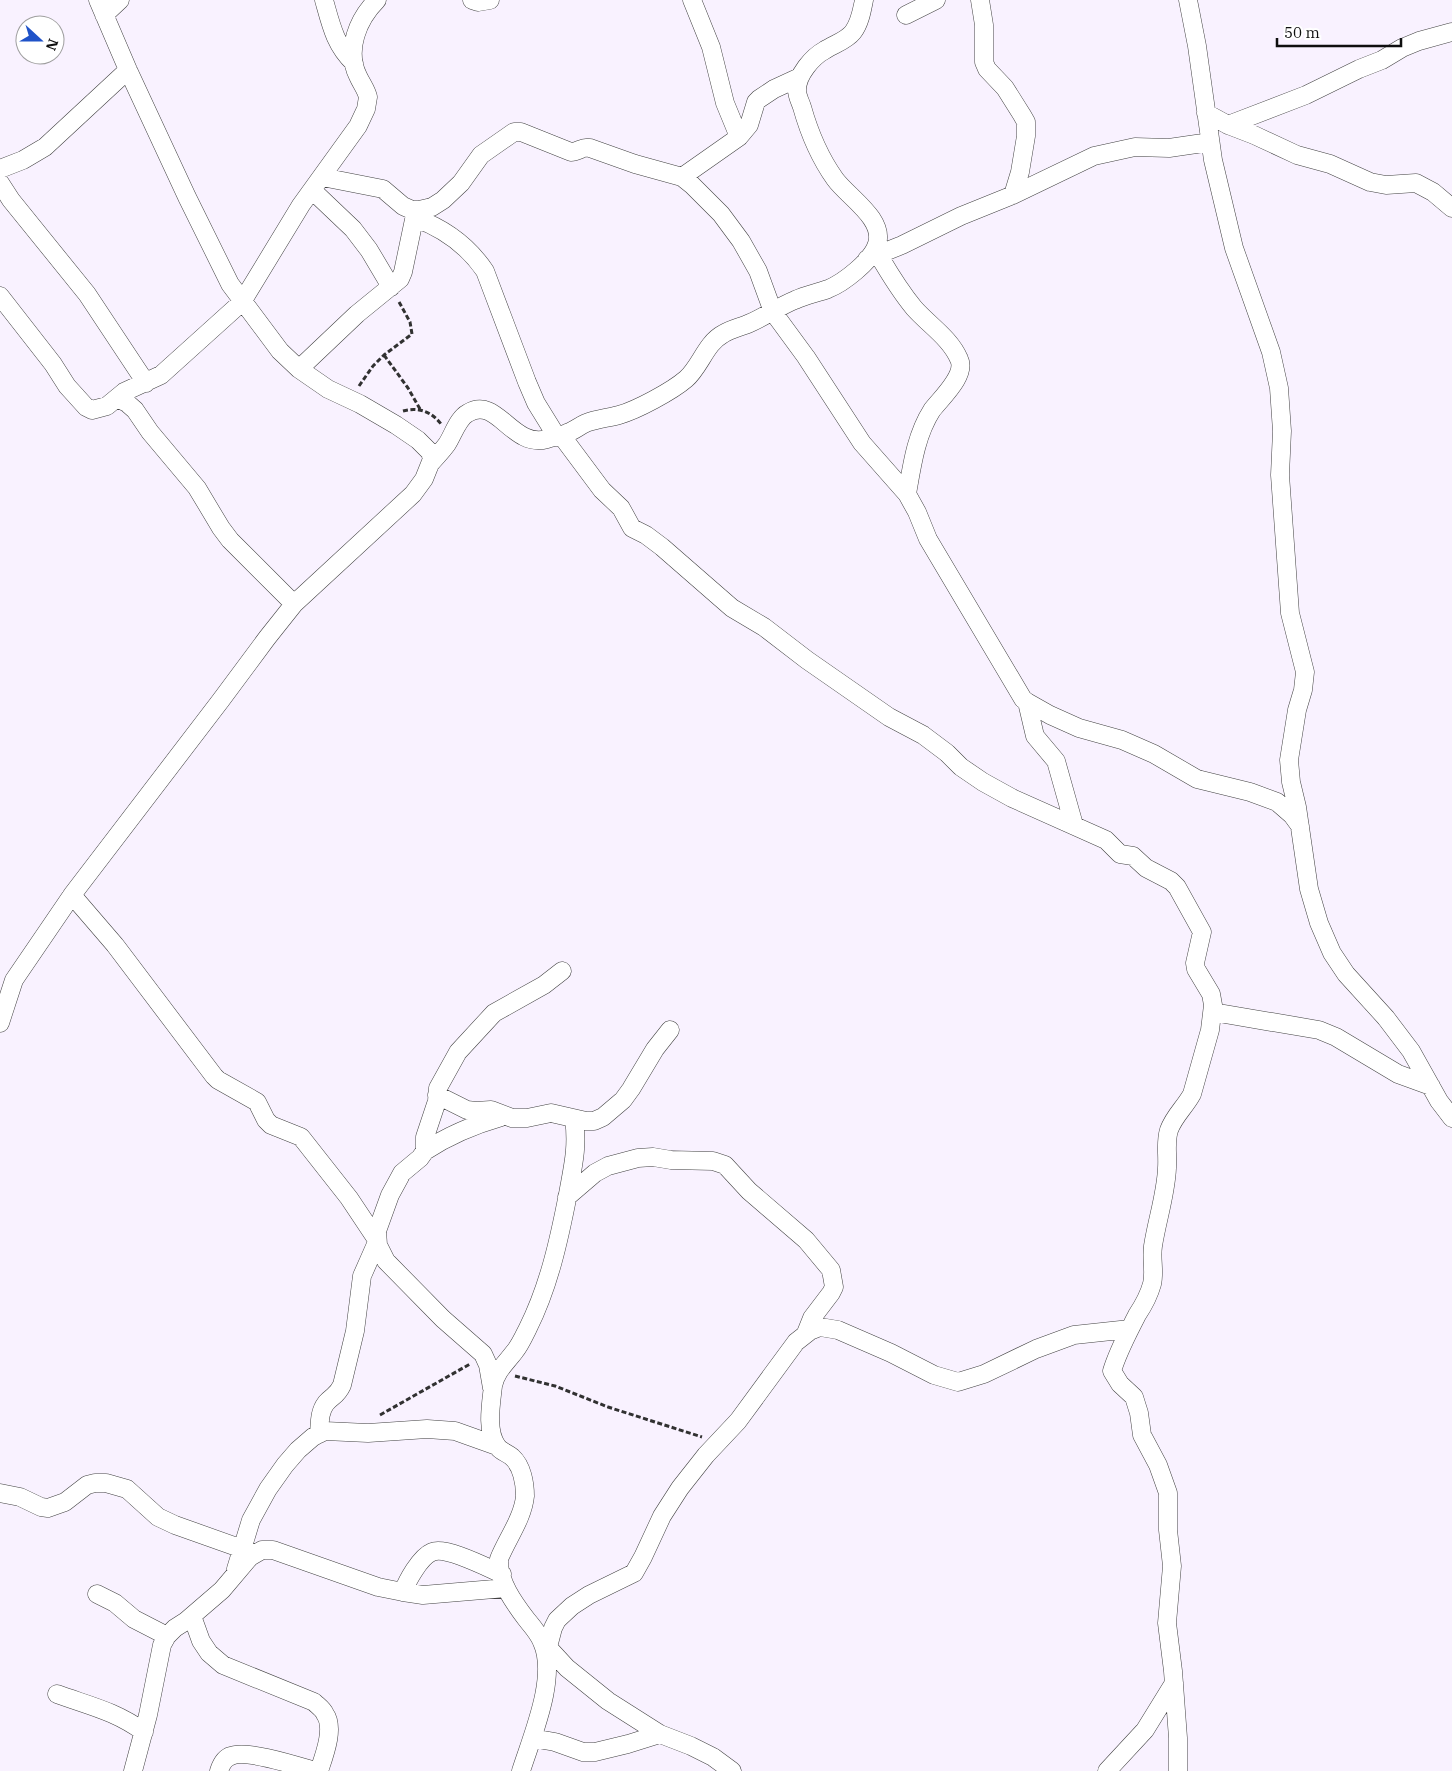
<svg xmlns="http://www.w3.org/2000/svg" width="1452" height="1771" viewBox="0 0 1452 1771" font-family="'IBM Plex Serif',serif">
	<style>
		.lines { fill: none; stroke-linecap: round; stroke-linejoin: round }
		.minor-casing { stroke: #424242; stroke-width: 19 }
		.path { stroke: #313131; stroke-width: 3; stroke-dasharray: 5 2.5; stroke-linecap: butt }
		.minor { stroke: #fff; stroke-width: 18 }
	</style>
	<rect width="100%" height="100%" fill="#f9f2ff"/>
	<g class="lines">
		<defs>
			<path id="minor" d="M324 0C331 25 335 45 354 63
				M472 0 478 2 490 0
				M692 0 711 47 725 103 739 137
				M980 0 984 25V62L987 69 1005 88 1022 115 1026 122V136L1020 172 1013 195
				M1188 0 1197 46 1213 160 1234 248 1271 352 1279 388 1282 431 1280 475 1290 613 1305 672 1303 690 1297 710 1289 760 1291 782 1297 807 1309 889 1319 923 1332 953 1346 974 1386 1018 1411 1051 1439 1101 1452 1118
				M104 15 120 0
				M906 15 936 0
				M1206 113 1228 125 1254 135 1297 155 1330 164 1370 182 1386 185 1416 183 1433 192 1452 208
				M1228 125 1306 95 1359 69 1382 60 1402 48 1419 41 1452 32
				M0 169 23 160 45 147 128 70
				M322 177 383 189 403 206 412 210H419L432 207 443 200 461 183 481 155 514 132H521L571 152C578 152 583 146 590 148L635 164 682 177 692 185 721 214 741 241 758 271 773 312 806 357 862 443 907 494 917 512 928 539 1007 672 1023 699 1027 702 1050 715 1079 728 1122 740 1154 754 1197 779 1250 792 1277 802 1292 815 1300 826
				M682 177 739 137 749 125 756 102 759 99 774 89 800 77
				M0 183 11 200 87 294 146 383
				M312 190 353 229 369 250 391 287
				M415 218C443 228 468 246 485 271L527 382 536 403 557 437
				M878 254C889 273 900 291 914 308 929 325 950 338 959 359 967 375 941 398 932 410 916 435 912 465 907 494
				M867 259 902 245 961 216 1013 195 1094 156 1135 147 1169 148 1210 142
				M0 296 53 364 67 386 86 407 92 410 107 406 124 392 161 375 242 302 301 205 358 126 366 109 368 97C366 89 361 83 358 76 345 50 358 19 377 0
				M299 369 357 314 400 279 403 272 416 210
				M117 398 127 403 135 410 150 432 197 488 221 528 230 540 294 604
				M561 435 602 490 621 508 632 528 646 535 662 547 732 608 764 627 807 660 889 717 923 735 947 753 961 767 983 782 1012 798 1106 840 1120 854 1133 856 1146 868 1171 881 1177 887 1202 932 1195 963 1196 969 1211 994 1213 1005 1210 1030 1192 1094C1185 1107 1174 1116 1169 1130 1165 1143 1168 1154 1167 1168 1166 1194 1157 1220 1153 1246 1151 1259 1155 1272 1152 1284 1149 1295 1143 1306 1137 1315 1128 1333 1118 1351 1112 1371L1120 1384 1134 1397 1139 1413 1142 1435 1158 1465 1168 1493V1530L1172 1566 1167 1623 1173 1671 1178 1738V1771
				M430 464C436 457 442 451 447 444 453 435 458 418 468 413 497 395 512 449 547 439 553 437 561 436 567 433 574 431 579 426 586 423 596 419 608 418 619 415 637 410 672 391 686 379 700 367 706 343 723 334 731 329 741 327 750 323 766 316 780 306 795 300 806 295 817 293 828 289 843 283 872 261 877 244 885 219 848 197 835 179 820 158 809 132 802 107 800 101 797 96 797 90 797 75 812 57 825 50 834 44 846 41 853 32 860 23 862 10 864 0
				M1027 702 1035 736 1056 761 1074 825
				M72 895 115 945 214 1076 218 1080 257 1102 266 1120 271 1125 301 1137 349 1198 377 1240
				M1213 1012 1319 1030 1336 1037 1398 1074 1431 1086
				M0 1023 14 980 72 895 221 700 267 638 294 604 413 494 424 479 432 459 430 452 418 440 396 425 360 404 328 389 299 369 280 351 230 284 187 197 128 70 98 0
				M437 1095 467 1110 476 1111 491 1110 512 1118H527L551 1113 586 1121H594L603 1117 623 1100 631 1089 655 1049 670 1030
				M425 1151C449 1135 473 1125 501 1117
				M567 1197 595 1173 608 1166 638 1158 653 1157 671 1160 713 1161 725 1165 749 1191 806 1240 831 1270 834 1287 831 1293 812 1318 806 1333
				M492 1388 488 1365 483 1354 443 1319 386 1261 378 1245 377 1231 390 1195 402 1173 420 1158 425 1151V1137L437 1101 438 1088 458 1052 494 1013 544 985 562 971
				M319 1434C320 1423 319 1412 326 1403 333 1395 337 1396 342 1385L355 1331 362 1276 377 1242
				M0 1493 20 1497 41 1507 48 1508 65 1502 87 1485 95 1483H106L127 1489 158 1517 175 1525 254 1553
				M236 1569 251 1520 268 1489 285 1465 298 1450 313 1437 325 1431 368 1433 427 1429 455 1431 497 1446
				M403 1592C407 1581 420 1557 432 1552 446 1546 488 1568 502 1574
				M97 1594 115 1603 134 1619 167 1636
				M192 1616 201 1641 209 1653 223 1665 314 1702C318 1706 323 1709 325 1714 335 1728 324 1756 319 1771
				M543 1642 567 1668 608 1701 660 1734 691 1746 713 1757 732 1771
				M548 1647 553 1628 557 1620 572 1606 589 1595 634 1573 643 1557 662 1516 680 1488 706 1455 738 1421 796 1342 810 1331 820 1327 838 1330 891 1353 934 1375 958 1382 984 1374 1036 1349 1074 1335 1130 1329
				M57 1694C90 1706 115 1711 144 1732
				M532 1738 555 1742 583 1752H595L628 1744 660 1734
				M133 1771 148 1715 162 1645 167 1636 175 1628 186 1621 222 1590 250 1557 262 1550H273L378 1587 403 1592 423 1595 506 1588
				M219 1771C221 1765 224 1758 231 1756 245 1749 298 1766 315 1771
				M521 1771C532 1736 558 1677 542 1642 539 1634 532 1626 527 1620 514 1603 498 1581 499 1559 507 1539 523 1518 525 1496 525 1483 522 1466 512 1457 507 1453 500 1451 497 1446 486 1431 491 1404 493 1386 496 1371 506 1363 515 1351 520 1345 524 1336 528 1328 549 1286 559 1240 568 1194 573 1166 578 1147 574 1119
				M1107 1771 1145 1730 1174 1683"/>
		</defs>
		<!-- minor casing -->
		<use href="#minor" class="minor-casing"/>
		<!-- path -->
		<path class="path" d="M384 355 408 388 420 409
			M359 386 373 366 384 355 412 334 410 322 398 300
			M403 411C418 407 431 411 441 424
			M515 1376 555 1386 608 1407 702 1437
			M380 1415 470 1364"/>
		<!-- minor -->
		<use href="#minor" class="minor"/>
	</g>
	<!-- north arrow -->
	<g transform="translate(40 40) rotate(111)"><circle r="24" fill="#ffffff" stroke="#9f9f9f"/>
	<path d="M0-4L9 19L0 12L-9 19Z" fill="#1f52c8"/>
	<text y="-8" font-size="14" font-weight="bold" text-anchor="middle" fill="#0f0f0f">N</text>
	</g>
	<!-- scale -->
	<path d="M1277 38v8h124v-8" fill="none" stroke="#0f0f0f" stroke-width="2.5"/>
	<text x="1284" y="38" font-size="15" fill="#0f0f0f" stroke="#ffffff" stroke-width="4" paint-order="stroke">50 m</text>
</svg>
